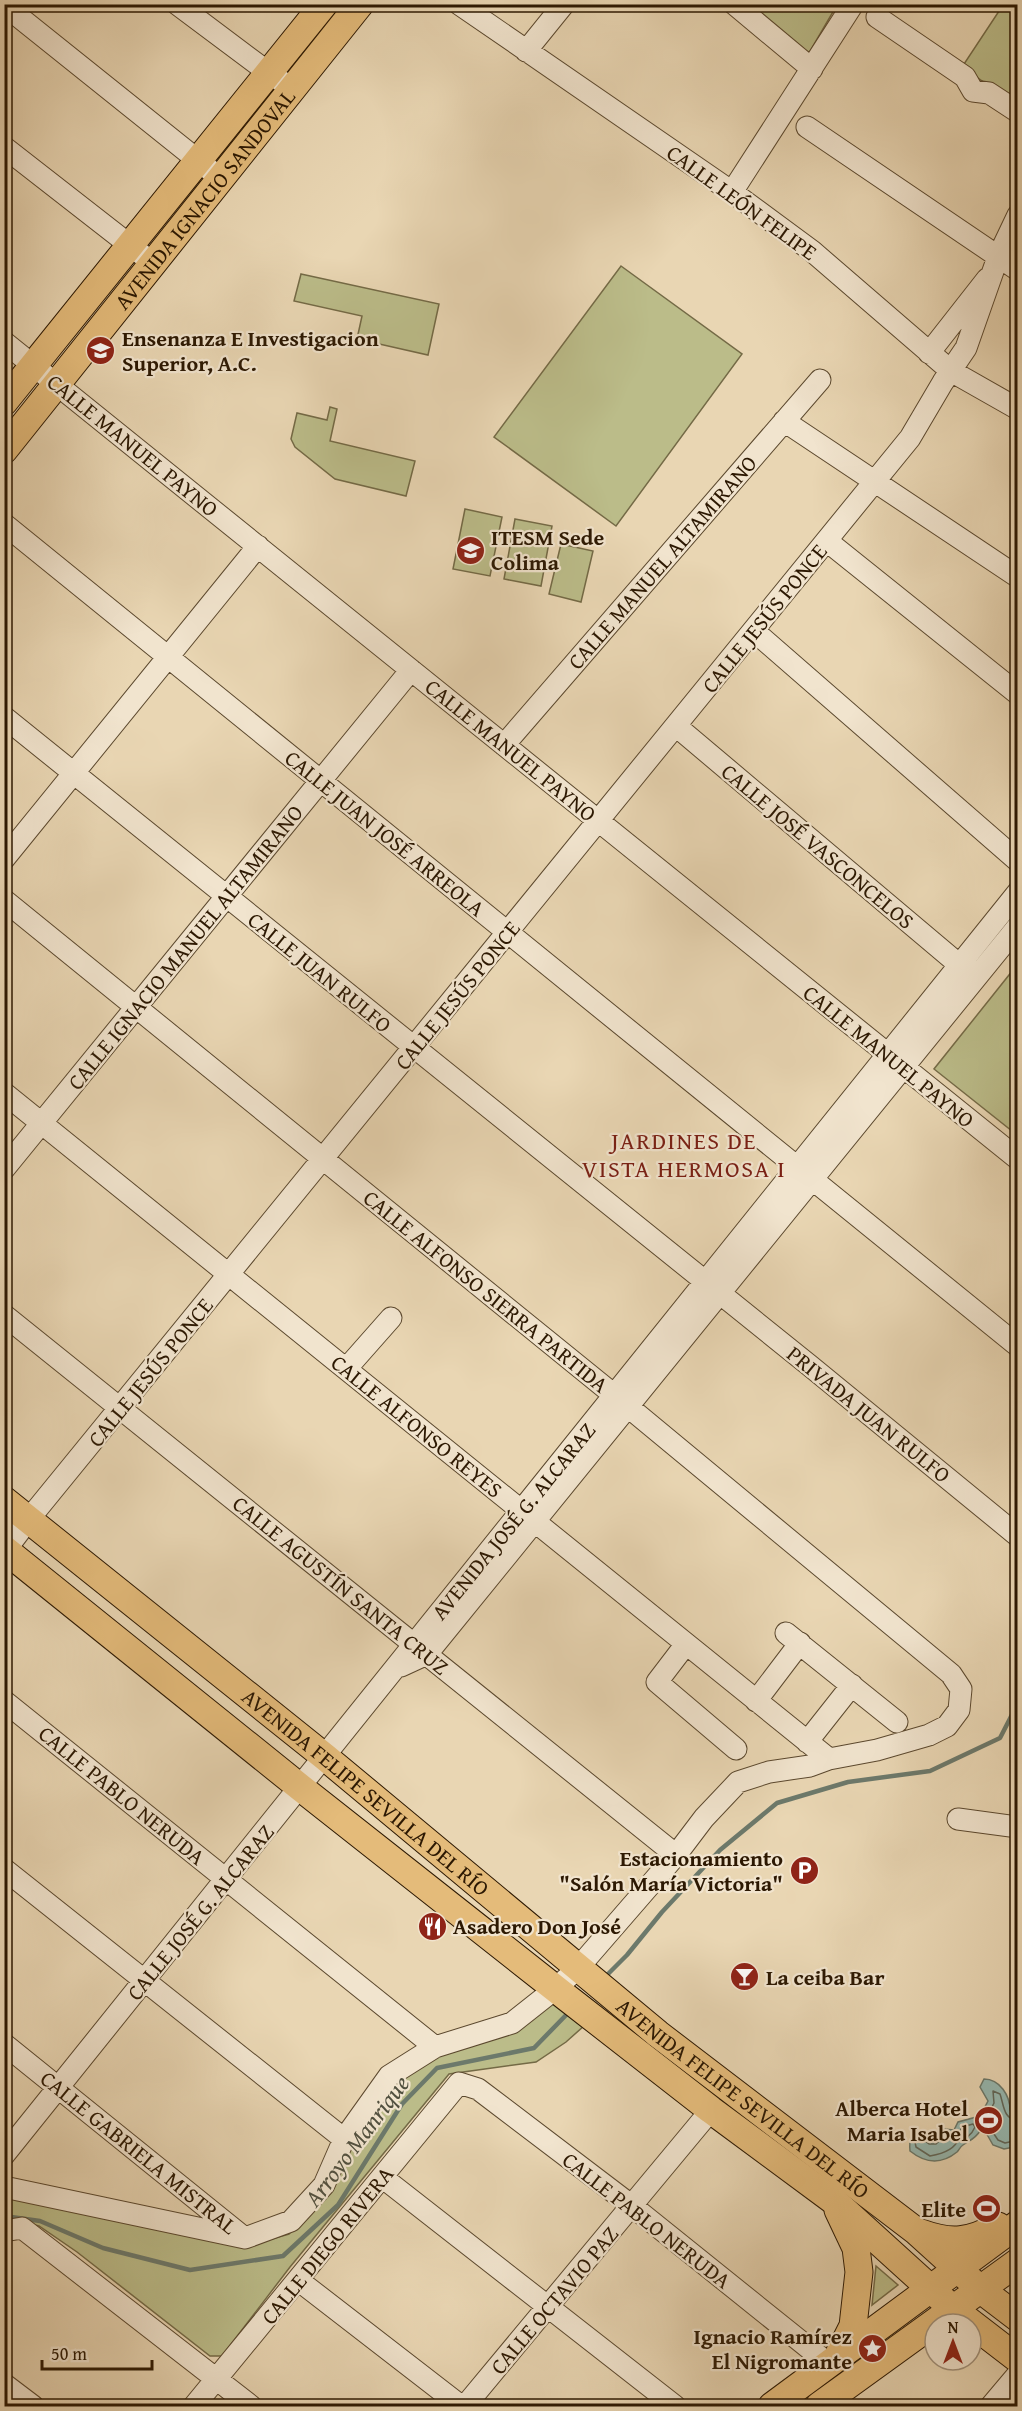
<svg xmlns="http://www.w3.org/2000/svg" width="1022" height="2411" viewBox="0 0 1022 2411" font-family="'Gentium Book Plus',serif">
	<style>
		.green { fill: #bbbc89; stroke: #746a46; stroke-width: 1.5 }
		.water { fill: #97b9b1; stroke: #6c796b; stroke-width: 1.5 }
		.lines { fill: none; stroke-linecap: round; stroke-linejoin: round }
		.shore { stroke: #62685a; stroke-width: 1.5 }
		.stream { stroke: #6c796b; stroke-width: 4.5 }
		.minor-casing { stroke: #5b482e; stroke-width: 23 }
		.major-casing { stroke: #2c1802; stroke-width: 29 }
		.minor { stroke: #f1e4ce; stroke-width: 21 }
		.major { stroke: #e4bb7a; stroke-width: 27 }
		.labels { text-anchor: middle; stroke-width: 4.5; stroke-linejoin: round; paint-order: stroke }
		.street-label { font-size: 22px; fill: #2c1802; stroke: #f1e4ce }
		.poi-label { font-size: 22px; font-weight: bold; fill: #2c1802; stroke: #f1e4ce; text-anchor: start }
		.neighbourhood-label { font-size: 24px; letter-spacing: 1.5px; fill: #7a1f14; stroke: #f1e4ce }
		.water-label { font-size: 24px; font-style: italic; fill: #51503f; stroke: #f1e4ce }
	</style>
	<rect width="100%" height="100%" fill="#e9d6b3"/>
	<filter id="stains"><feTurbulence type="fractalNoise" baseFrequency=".00333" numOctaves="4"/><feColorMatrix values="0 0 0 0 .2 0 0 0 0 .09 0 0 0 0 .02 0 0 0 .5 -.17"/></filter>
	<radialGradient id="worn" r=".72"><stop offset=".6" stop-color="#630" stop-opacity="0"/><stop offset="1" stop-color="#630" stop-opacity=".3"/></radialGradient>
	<!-- green -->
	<path class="green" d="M750 5H837L809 53Z
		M1003 5H1017V105L962 67Z
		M621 266 742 354 616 526 494 437Z
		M301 274 439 304 428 355 357 339 362 316 294 301Z
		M330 407 337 409 330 441 415 461 406 496 335 479 295 447 291 439 297 413 327 420Z
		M465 509 502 517 490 576 453 569Z
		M515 519 552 526 541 586 504 579Z
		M561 544 593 551 581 602 549 594Z
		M1017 965V1135L934 1069Z
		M552 1999 585 2025 566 2042 536 2062 449 2074 290 2267 222 2356H210L77 2252 39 2226 17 2221 5 2222 4 2197 247 2246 289 2234 329 2189 353 2138 396 2079 438 2053Z
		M876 2266 898 2285 872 2305Z
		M873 2345 876 2349 865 2361 804 2406H789Z"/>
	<!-- water -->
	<path class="water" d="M984 2079C1000 2079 1010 2096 1010 2110L1016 2116 1017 2143 1014 2147 1004 2149 993 2145 985 2131H980C975 2139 970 2140 963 2145 960 2147 959 2150 957 2152 941 2165 925 2163 910 2151 909 2140 910 2136 920 2132L935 2138 944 2129 954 2130 958 2122 980 2116 988 2101 980 2087Z"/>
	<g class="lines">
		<!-- shore -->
		<path class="shore" d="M1018 2121C1003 2119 1004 2105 1000 2094L993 2091 994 2103 984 2123 990 2128 998 2140 1005 2143 1018 2140
			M973 2124 975 2127C972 2134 966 2140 959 2138 955 2150 942 2154 930 2156L916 2147 915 2142 920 2138 929 2144H936L945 2136 958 2137 962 2127Z"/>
		<!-- stream -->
		<path class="stream" d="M604 1978 627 1955 662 1912 720 1850 777 1803 848 1782 930 1771 1000 1738 1018 1703
			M4 2216 40 2221 103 2248 190 2270 283 2256 338 2205 402 2104 437 2068 534 2048 570 2011"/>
		<defs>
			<path id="minor" d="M177 4 269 73 293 89
				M459 4 732 192 812 251 951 371 1018 409
				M734 4 812 69
				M4 5 210 170
				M877 17 965 77 973 91 989 93 1018 112
				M526 51 564 4
				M807 127 1018 270
				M4 147 154 264
				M732 192 853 4
				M4 342 1018 1159
				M929 353 987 279
				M784 421 1018 577
				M4 524 1018 1346
				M827 541 1018 694
				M754 631 1018 861
				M4 717 809 1365 1018 1536
				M676 726 969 973
				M504 745 820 380
				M4 859 258 546
				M4 900 614 1395 951 1674 961 1689 959 1710 947 1726 929 1735 877 1750 829 1759 810 1766 769 1772 738 1782 704 1818 676 1855 578 1968 555 1989 512 2023 435 2047 389 2076 344 2139 324 2185 291 2221 245 2238 4 2187
				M4 1093 829 1759
				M4 1169 411 670
				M4 1315 676 1855
				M346 1369 391 1318
				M4 1552 29 1519 910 438 943 382 966 348 998 257 1018 215
				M786 1633 897 1722
				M686 1644 657 1682 736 1749
				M401 1666 427 1654 1018 926
				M4 1701 435 2047
				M756 1701 800 1643
				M807 1742 852 1685
				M958 1819 1018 1827
				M4 1869 344 2139
				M4 2044 242 2236
				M4 2155 1018 892
				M382 2177 675 2406
				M4 2231 22 2228 251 2406
				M298 2280 461 2406
				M4 2384 33 2406
				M194 2406 459 2083 478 2089 632 2206 830 2365
				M465 2406 711 2110
				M991 2406 1018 2374"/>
			<g id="major">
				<path d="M4 402 324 4"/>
				<path id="s1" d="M4 450 360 4"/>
				<path id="s2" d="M4 1500 325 1757 658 2034 916 2231 980 2289 1018 2318"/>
				<path d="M4 1549 301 1788 566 1997 711 2110 834 2201 953 2309 1018 2359"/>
				<path d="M921 2233C951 2244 970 2242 998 2226"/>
				<path d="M838 2356 853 2326 859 2272 856 2248 838 2210"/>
				<path d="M772 2406 1018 2224"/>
				<path d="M819 2406 1018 2262"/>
			</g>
		</defs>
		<!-- minor casing -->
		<use href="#minor" class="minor-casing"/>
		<!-- major casing -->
		<use href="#major" class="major-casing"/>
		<!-- minor -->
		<use href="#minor" class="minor"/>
		<!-- major -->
		<use href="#major" class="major"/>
	</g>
	<!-- icons -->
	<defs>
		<symbol id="university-disc" viewBox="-11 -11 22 22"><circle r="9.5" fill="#8f2418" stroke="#f1e4ce"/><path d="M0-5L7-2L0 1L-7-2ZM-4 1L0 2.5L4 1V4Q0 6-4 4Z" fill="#fff"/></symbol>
		<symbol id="school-disc" viewBox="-11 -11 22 22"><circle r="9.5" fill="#8f2418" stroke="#f1e4ce"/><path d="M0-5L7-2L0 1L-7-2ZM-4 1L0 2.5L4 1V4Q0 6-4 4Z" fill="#fff"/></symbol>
		<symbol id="parking-disc" viewBox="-11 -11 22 22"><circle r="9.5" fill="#8f2418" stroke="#f1e4ce"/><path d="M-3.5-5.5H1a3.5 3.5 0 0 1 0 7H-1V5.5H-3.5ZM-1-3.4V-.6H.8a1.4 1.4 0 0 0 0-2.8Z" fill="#fff"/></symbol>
		<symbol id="restaurant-disc" viewBox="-11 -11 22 22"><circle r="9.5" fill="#8f2418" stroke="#f1e4ce"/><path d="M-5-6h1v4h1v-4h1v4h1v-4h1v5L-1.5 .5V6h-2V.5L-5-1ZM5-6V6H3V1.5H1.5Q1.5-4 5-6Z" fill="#fff"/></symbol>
		<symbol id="bar-disc" viewBox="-11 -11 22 22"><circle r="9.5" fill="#8f2418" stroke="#f1e4ce"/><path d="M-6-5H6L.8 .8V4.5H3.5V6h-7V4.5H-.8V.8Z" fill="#fff"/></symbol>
		<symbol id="stadium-disc" viewBox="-11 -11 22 22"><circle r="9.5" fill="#8f2418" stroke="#f1e4ce"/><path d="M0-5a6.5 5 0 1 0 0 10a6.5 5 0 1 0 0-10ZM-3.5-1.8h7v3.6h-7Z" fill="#fff"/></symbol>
		<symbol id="sight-disc" viewBox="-11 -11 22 22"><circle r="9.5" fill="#8f2418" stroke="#f1e4ce"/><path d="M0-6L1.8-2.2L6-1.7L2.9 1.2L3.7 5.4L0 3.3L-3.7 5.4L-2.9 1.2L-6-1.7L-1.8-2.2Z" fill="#fff"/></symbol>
	</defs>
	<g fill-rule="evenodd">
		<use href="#university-disc" x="84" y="334" width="33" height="33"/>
		<use href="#school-disc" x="454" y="534" width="33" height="33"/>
		<use href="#parking-disc" x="788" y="1854" width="33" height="33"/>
		<use href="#restaurant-disc" x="416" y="1910" width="33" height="33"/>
		<use href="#bar-disc" x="728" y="1960" width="33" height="33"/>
		<use href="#stadium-disc" x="972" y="2104" width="33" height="33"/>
		<use href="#stadium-disc" x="970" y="2192" width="33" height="33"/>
		<use href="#sight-disc" x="856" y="2332" width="33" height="33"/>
	</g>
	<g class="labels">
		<!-- street labels -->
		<g class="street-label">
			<text dy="8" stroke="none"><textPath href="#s1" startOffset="321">AVENIDA IGNACIO SANDOVAL</textPath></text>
			<text transform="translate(742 202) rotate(36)" y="8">CALLE LEÓN FELIPE</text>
			<text transform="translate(133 445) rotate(39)" y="8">CALLE MANUEL PAYNO</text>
			<text transform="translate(662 562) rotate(-49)" y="8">CALLE MANUEL ALTAMIRANO</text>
			<text transform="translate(764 618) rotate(-51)" y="8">CALLE JESÚS PONCE</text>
			<text transform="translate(511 750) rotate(39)" y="8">CALLE MANUEL PAYNO</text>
			<text transform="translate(385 833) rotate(39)" y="8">CALLE JUAN JOSÉ ARREOLA</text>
			<text transform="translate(818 846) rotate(40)" y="8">CALLE JOSÉ VASCONCELOS</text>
			<text transform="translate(185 947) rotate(-51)" y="8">CALLE IGNACIO MANUEL ALTAMIRANO</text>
			<text transform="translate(320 972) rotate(39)" y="8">CALLE JUAN RULFO</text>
			<text transform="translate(457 995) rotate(-51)" y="8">CALLE JESÚS PONCE</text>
			<text transform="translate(889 1056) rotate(39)" y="8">CALLE MANUEL PAYNO</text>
			<text transform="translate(486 1291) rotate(39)" y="8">CALLE ALFONSO SIERRA PARTIDA</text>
			<text transform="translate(150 1372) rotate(-51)" y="8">CALLE JESÚS PONCE</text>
			<text transform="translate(869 1414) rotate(39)" y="8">PRIVADA JUAN RULFO</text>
			<text transform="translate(417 1426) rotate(39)" y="8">CALLE ALFONSO REYES</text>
			<text transform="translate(513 1521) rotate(-51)" y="8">AVENIDA JOSÉ G. ALCARAZ</text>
			<text transform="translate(341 1585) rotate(39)" y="8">CALLE AGUSTÍN SANTA CRUZ</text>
			<text dy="8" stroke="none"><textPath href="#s2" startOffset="465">AVENIDA FELIPE SEVILLA DEL RÍO</textPath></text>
			<text transform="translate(122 1795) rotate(39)" y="8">CALLE PABLO NERUDA</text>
			<text transform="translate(200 1912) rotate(-51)" y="8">CALLE JOSÉ G. ALCARAZ</text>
			<text dy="8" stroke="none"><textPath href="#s2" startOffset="951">AVENIDA FELIPE SEVILLA DEL RÍO</textPath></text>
			<text transform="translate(139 2152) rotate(39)" y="8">CALLE GABRIELA MISTRAL</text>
			<text transform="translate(647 2220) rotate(38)" y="8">CALLE PABLO NERUDA</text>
			<text transform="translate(327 2245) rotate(-51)" y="8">CALLE DIEGO RIVERA</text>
			<text transform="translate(554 2300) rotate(-50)" y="8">CALLE OCTAVIO PAZ</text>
		</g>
		<!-- poi labels -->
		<g class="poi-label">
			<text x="122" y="346">Ensenanza E Investigacion<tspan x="122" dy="25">Superior, A.C.</tspan></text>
			<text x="491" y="545">ITESM Sede<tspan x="491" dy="25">Colima</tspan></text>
			<text x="783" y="1866" text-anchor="end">Estacionamiento<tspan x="783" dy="25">"Salón María Victoria"</tspan></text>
			<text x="453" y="1934">Asadero Don José</text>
			<text x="766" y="1985">La ceiba Bar</text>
			<text x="968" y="2116" text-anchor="end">Alberca Hotel<tspan x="968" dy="25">Maria Isabel</tspan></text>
			<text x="966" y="2217" text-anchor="end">Elite</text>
			<text x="852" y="2344" text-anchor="end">Ignacio Ramírez<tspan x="852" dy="25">El Nigromante</tspan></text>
		</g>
		<!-- neighbourhood labels -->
		<g class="neighbourhood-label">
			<text x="684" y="1149">JARDINES DE<tspan x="684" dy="28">VISTA HERMOSA I</tspan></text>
		</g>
		<!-- water labels -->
		<g class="water-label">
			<text transform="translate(357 2141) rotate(-53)" y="8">Arroyo Manrique</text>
		</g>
	</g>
	<!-- margin -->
	<rect width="1022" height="2411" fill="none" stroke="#e9d6b3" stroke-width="24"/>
	<rect x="6" y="6" width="1010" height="2399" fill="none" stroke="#2c1802" stroke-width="3"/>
	<rect x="12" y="12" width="998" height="2387" fill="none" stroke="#2c1802" stroke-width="1.5"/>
	<!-- north arrow -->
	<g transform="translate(953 2342)"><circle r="28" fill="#f1e4ce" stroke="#a2927c" stroke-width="1.5"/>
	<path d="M0-4.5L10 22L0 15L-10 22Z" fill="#8f2418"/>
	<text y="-9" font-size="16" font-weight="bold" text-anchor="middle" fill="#2c1802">N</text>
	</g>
	<!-- scale -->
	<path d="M42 2360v9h110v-9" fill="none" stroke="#2c1802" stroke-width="3"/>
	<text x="51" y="2360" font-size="18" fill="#2c1802" stroke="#f1e4ce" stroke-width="4.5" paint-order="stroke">50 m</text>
	<rect width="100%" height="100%" filter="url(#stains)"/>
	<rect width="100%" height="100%" fill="url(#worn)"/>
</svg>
